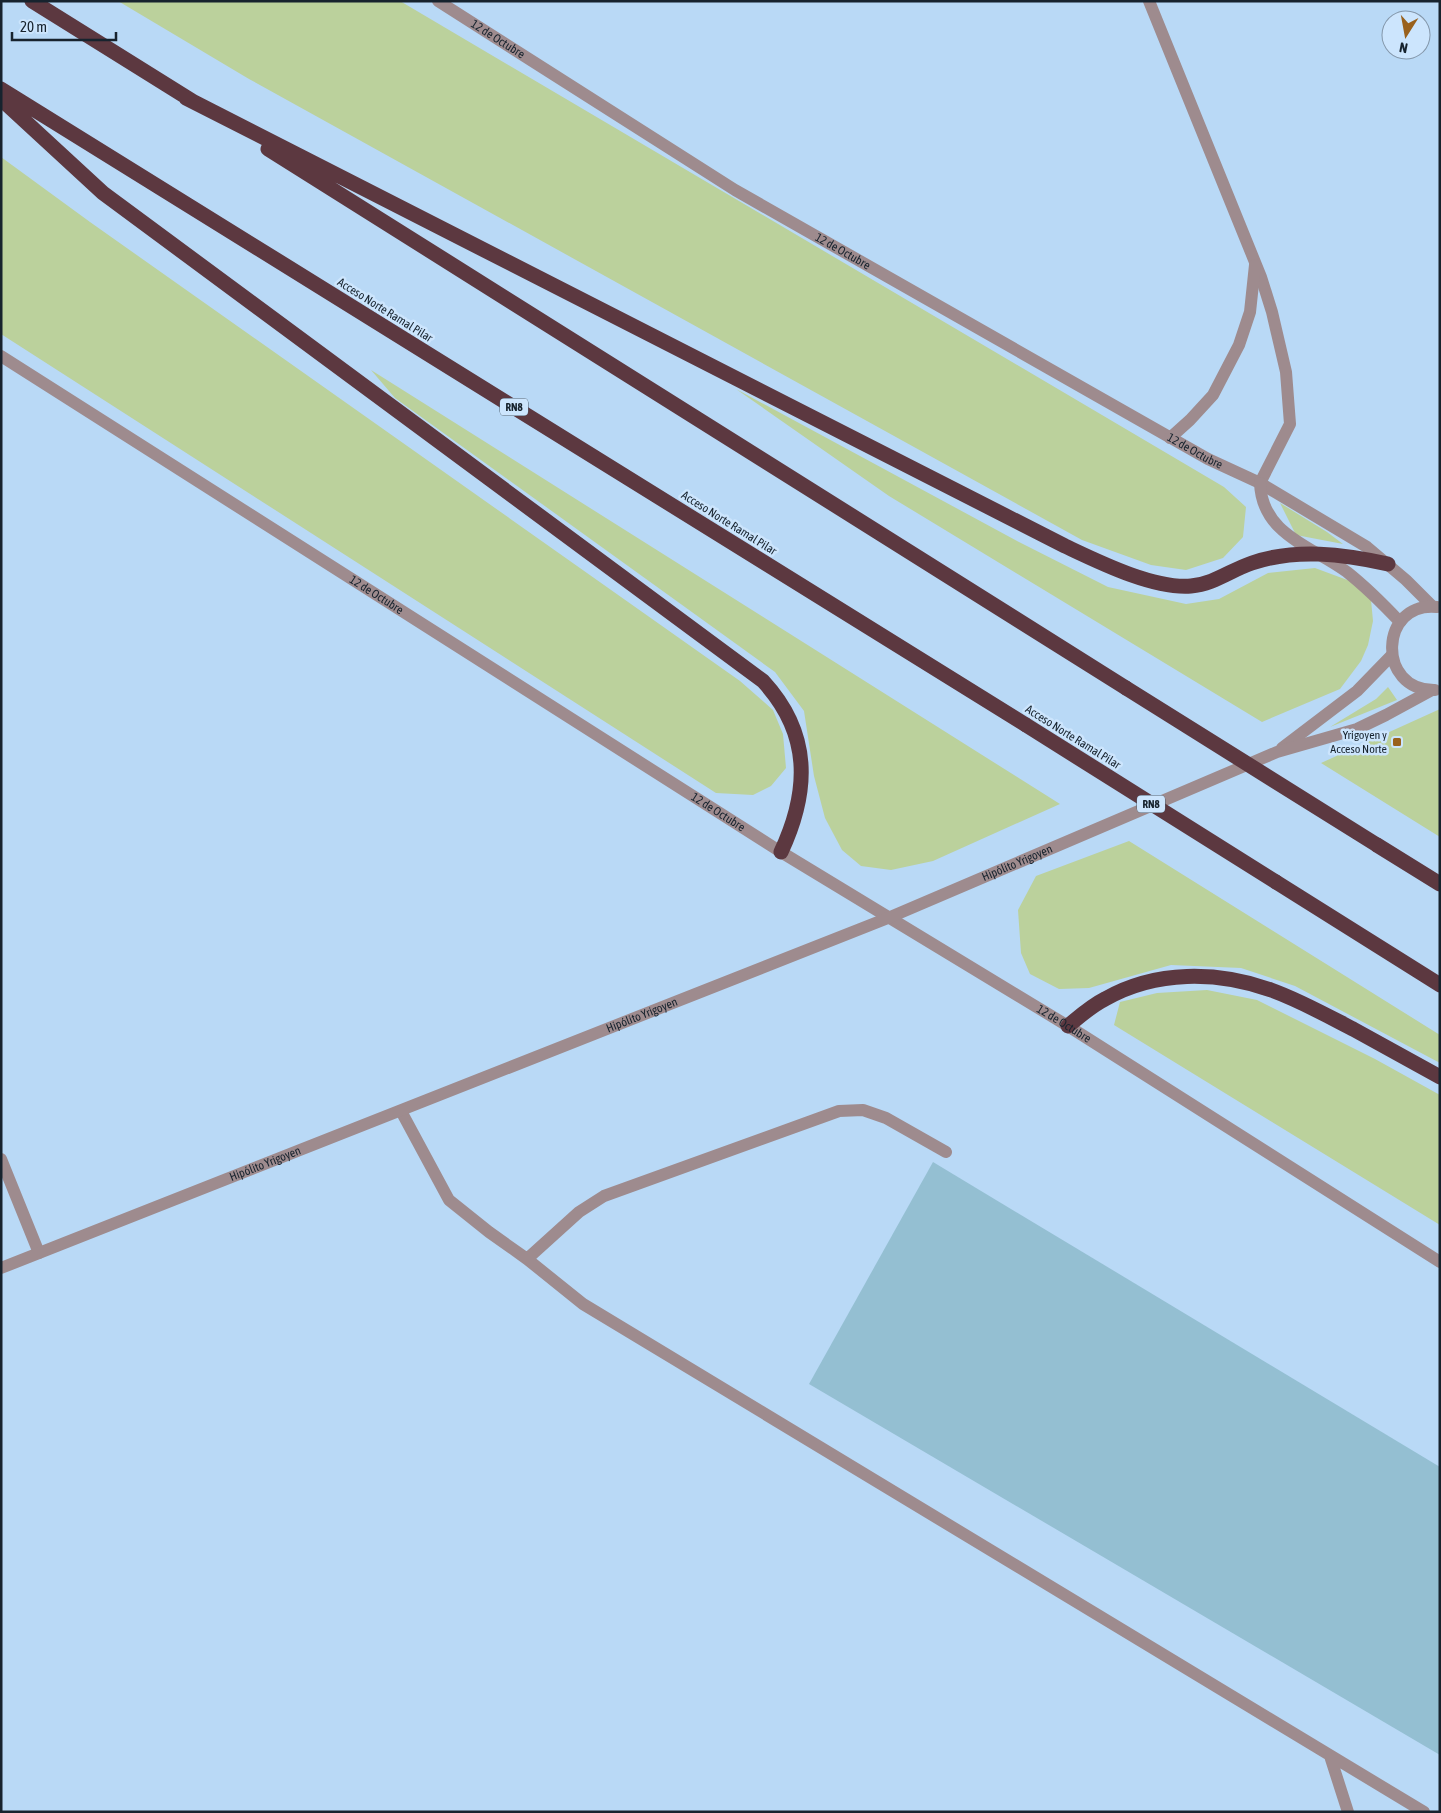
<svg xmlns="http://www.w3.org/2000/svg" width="1441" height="1813" viewBox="0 0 1441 1813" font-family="'Asap Condensed',sans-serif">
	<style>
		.green { fill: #bbd19c }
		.building { fill: #94bfd2 }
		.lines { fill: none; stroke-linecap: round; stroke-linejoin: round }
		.service { stroke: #9e8b8e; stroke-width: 12 }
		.minor { stroke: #9e8b8e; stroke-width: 12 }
		.tertiary { stroke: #9e8b8e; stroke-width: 12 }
		.motorway { stroke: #5c3840; stroke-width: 15 }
		.motorway-bridge { stroke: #5c3840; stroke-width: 15 }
		.poi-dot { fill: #99611d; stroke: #cce5fd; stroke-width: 2 }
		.labels { text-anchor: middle; stroke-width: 5; stroke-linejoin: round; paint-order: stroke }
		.shield { fill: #cce5fd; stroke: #4d5d6c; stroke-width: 1 }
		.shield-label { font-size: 11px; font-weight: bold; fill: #17232e }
		.street-label { font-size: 12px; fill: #17232e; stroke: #cce5fd }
		.poi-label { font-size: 12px; fill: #17232e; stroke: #cce5fd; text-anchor: end }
	</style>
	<rect width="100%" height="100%" fill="#b9d9f6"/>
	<!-- green -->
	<path class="green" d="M118 1H400L1224 487 1246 507 1243 537 1223 558 1186 570 1151 565 1082 540 249 79Z
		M1 157 90 222 740 681 773 710 783 734 786 768 771 786 753 795 716 793 1 334Z
		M371 370 1060 804 933 861 891 870 861 866 842 850 825 818 814 776 804 711 775 672 395 398Z
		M736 389 1019 542 1108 587 1186 604 1219 599 1268 573 1315 568 1350 581 1371 600 1373 621 1368 645 1361 661 1340 689 1262 722 889 496Z
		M1280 503 1327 532 1343 544 1296 535Z
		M1388 687 1397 700 1330 727 1376 699Z
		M1440 709V837L1321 763Z
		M1129 841 1440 1035V1063L1295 986 1241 968 1171 965 1089 988 1059 989 1030 974 1021 953 1018 910 1036 876Z
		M1207 990 1257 1000 1375 1059 1440 1095V1225L1114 1025 1120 1002 1157 993Z"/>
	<!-- building -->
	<path class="building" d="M933 1162 1440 1467V1755L809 1384Z"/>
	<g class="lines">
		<!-- service -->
		<path class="service" d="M401 1111 449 1200 489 1232 527 1259 583 1304 1424 1812
			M1 1159 39 1253
			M527 1259 579 1212 604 1196 839 1111 863 1110 886 1118 946 1152
			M1330 1756 1348 1812"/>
		<!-- minor -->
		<g class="minor">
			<path id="s1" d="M438 1 735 190 1208 459 1260 483 1290 424 1286 372 1272 312 1261 277 1149 1"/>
			<path id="s2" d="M1 356 781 852"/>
			<path d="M1170 438 1190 420 1213 395 1239 345 1250 312 1255 265"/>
		</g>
		<!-- tertiary -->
		<g class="tertiary">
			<path d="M1260 483 1367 547 1406 580 1432 606"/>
			<path d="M1260 483C1262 535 1312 546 1347 572 1366 587 1383 604 1400 622"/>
			<path d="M1435 690C1376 691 1379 601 1437 607"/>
			<path d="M1282 748 1357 691 1392 655"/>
			<path id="s3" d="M781 852 1068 1026 1440 1262"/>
			<path id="s4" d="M1 1268 888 918 1277 752 1357 729 1386 715 1432 690"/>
		</g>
		<!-- motorway -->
		<path class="motorway" d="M32 1 194 102
			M1 89 1026 725
			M186 98 1065 546C1099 562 1153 589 1191 586 1214 584 1231 570 1252 563 1296 548 1343 554 1388 564
			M1 99 103 193 763 681C811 733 810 790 781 852
			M268 149 1126 688
			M1377 845 1440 884
			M1276 882 1440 985
			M1068 1026C1080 1016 1091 1006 1105 999 1156 970 1217 971 1271 990 1299 1000 1326 1015 1353 1029 1382 1045 1411 1061 1440 1077"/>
		<!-- motorway-bridge -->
		<path class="motorway-bridge" d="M1126 688 1377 845
			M1026 725 1276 882"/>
	</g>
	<!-- markers -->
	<rect class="poi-dot" x="1392" y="737" width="10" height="10" rx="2.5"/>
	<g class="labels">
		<!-- shield labels -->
		<g class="shield">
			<rect x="500" y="398.5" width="28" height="17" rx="4"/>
			<rect x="1137" y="795.5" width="28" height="17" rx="4"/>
		</g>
		<g class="shield-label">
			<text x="514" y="411">RN8</text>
			<text x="1151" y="808">RN8</text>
		</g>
		<!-- street labels -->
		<g class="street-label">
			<text dy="4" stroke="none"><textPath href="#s1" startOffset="71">12 de Octubre</textPath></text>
			<text dy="4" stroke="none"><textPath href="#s1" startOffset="476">12 de Octubre</textPath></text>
			<text transform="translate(385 310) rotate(32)" y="4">Acceso Norte Ramal Pilar</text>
			<text dy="4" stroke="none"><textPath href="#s1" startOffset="881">12 de Octubre</textPath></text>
			<text transform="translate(729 523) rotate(32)" y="4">Acceso Norte Ramal Pilar</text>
			<text dy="4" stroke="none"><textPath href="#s2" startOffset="445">12 de Octubre</textPath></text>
			<text transform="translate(1073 737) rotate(32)" y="4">Acceso Norte Ramal Pilar</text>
			<text dy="4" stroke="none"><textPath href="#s2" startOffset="850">12 de Octubre</textPath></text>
			<text dy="4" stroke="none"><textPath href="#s4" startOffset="1094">Hipólito Yrigoyen</textPath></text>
			<text dy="4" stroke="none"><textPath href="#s4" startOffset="689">Hipólito Yrigoyen</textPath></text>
			<text dy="4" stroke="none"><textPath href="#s3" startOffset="331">12 de Octubre</textPath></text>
			<text dy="4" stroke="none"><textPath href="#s4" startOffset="284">Hipólito Yrigoyen</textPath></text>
		</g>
		<!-- poi labels -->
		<g class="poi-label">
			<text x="1387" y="739">Yrigoyen y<tspan x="1387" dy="14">Acceso Norte</tspan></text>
		</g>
	</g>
	<!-- border -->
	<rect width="1441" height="1813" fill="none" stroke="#17232e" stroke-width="5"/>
	<!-- north arrow -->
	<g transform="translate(1406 35) rotate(191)"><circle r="24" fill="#cce5fd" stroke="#8497aa"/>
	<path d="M0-4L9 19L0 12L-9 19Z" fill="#99611d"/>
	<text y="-8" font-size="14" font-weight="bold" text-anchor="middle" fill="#17232e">N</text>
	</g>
	<!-- scale -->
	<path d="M12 32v8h104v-8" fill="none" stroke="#17232e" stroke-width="2.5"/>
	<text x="20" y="32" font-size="15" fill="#17232e" stroke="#cce5fd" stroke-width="4" paint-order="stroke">20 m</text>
</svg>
